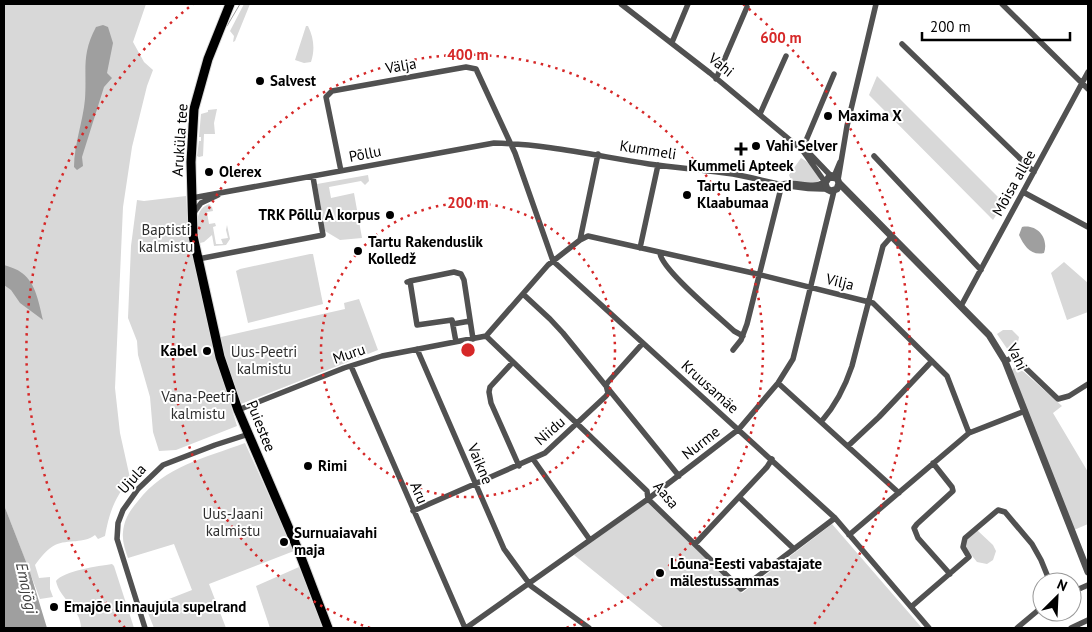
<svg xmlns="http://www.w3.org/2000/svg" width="1092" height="632" viewBox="0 0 1092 632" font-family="'PT Sans',sans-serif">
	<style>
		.green { fill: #d8d8d8 }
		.water { fill: #9f9f9f }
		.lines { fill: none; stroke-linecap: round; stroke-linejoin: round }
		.stream { stroke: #9f9f9f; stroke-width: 1 }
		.trunk-casing { stroke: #dbdbdb; stroke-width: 11 }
		.minor { stroke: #515151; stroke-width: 5.5 }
		.tertiary { stroke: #515151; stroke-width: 7 }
		.trunk { stroke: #000; stroke-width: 9 }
		.ring { fill: none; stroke: #d62828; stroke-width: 2.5; stroke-dasharray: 2.5 5 }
		.poi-dot { fill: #000; stroke: #fff; stroke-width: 2 }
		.labels { text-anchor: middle; stroke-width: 4; stroke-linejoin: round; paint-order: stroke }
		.street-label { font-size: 15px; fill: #000; stroke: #fff }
		.poi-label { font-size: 15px; font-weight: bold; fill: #000; stroke: #fff; text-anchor: start }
		.park-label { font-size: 15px; fill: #2f2f2f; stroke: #fff }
		.water-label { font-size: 16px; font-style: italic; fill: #404040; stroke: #fff }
		.centre { fill: #d62828; stroke: #fff; stroke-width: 2.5 }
		.ring-label { font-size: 15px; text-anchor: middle; font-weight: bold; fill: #d62828; stroke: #fff; stroke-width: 4; stroke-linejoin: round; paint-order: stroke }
	</style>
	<rect width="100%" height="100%" fill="#fff"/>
	<!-- green -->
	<path class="green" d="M4 4H146L133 42 144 62 153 70 147 86 132 147 123 207 115 388 120 433 130 478C114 500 110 510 105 536L98 539 95 535C84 544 68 539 55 545 47 549 41 557 35 565L39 578 50 577V589L53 597 40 599 4 505Z
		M244 4H250L235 41 233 42 234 36 230 31Z
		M306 26H308C314 38 315 50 311 62L304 63 295 60Z
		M877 76 1004 203 993 220 869 95Z
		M217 109 214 123 215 134H204L203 156 199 157 197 156 199 141H201V137H199L201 114 208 112V110Z
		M801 158C809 162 816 171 820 179L816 184 791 180 789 175Z
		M368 175 369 181 365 185 361 181 329 187 331 198 354 193 362 238 340 240 325 231 317 184Z
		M186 196 189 238 193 256 215 354 237 426 176 450 159 451 153 432 150 397 138 355 137 341 128 318 131 246 137 200 144 201Z
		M209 204 212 207 213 211 207 212 209 224 215 223 216 226 213 227 216 244H223L221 239 228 238 226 230 227 225 230 239 226 245 214 246 212 235 204 242 200 243C197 230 193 210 209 204Z
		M310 254H313L323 304 248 323 236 271 240 269Z
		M1064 262 1088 283V312L1067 320 1051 273Z
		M359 299 378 350 241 404 224 354 221 337 345 309 344 303Z
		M1003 330H1012L1019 337 1018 342 1010 353 997 334Z
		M1015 367 1024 372 1062 406 1053 413 1088 472V524L1074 530 1013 374 1012 370Z
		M245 443 294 551 209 584 226 628H154L146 608 192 590 174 544 128 558C125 550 122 541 123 532 124 520 130 510 138 501 165 466 205 458 245 443Z
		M647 502 742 593 832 524 922 628H664L574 555Z
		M977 530 993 545 996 551 993 560 987 564 977 562 965 547 966 540Z
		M112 564 114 566 134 628H81C81 608 60 600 56 581 63 571 99 566 112 564Z
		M299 567 324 628H270L256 586Z"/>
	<!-- water -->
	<path class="water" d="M103 25 108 27 113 43 107 73 112 78 104 87 82 157 83 166 77 170 74 167C74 144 83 122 85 99 87 70 81 55 96 27Z
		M1022 227C1038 224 1049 239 1044 253 1031 256 1024 246 1019 235Z
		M4 265C10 267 17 269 22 273 36 283 39 304 43 320L20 303 11 290 4 285Z
		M4 505 30 572 47 628H4Z"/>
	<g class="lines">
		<!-- stream -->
		<path class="stream" d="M227 26 240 4"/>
		<defs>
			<path id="trunk" d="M230 4 208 59 194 109 191 162 193 236 220 357 238 410 299 552 328 628"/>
		</defs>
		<!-- trunk casing -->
		<use href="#trunk" class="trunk-casing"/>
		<!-- minor -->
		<path class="minor" d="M621 4 710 73 802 150 809 153 831 176 835 174 840 162
			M1002 4 1088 89
			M671 42 673 40 688 4
			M902 44 1034 172
			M716 79 747 7
			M760 114 786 56
			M802 150 834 74
			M874 156 981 270
			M341 171 327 102 326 97 332 91 466 67 476 69 515 153 553 261 835 518 929 628
			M838 180 847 126 876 4
			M782 184C796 180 811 190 825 182L803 151
			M1023 192 1088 227
			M192 198 494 143C546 144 597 156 649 164 677 168 705 170 733 174 765 180 794 190 827 189
			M193 214 201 203 218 195
			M580 240 588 236 753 273 873 303 947 376 969 433
			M640 248 658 165
			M660 253C661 269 719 317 734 331L743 336
			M198 259 323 235 313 177
			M410 281 454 272 461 274 464 280 473 339
			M407 282 410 281 417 325 452 320 456 342
			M523 294 550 319 563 333 679 476
			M961 306 1088 72
			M453 324 470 321
			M486 336 647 491 648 499 741 589 835 518
			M417 349 504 549 531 586 589 628
			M733 350 741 340 747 324 782 184
			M1005 361 1014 357 1058 399 1069 396 1088 384
			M513 362 490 387 489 392 491 403 519 466
			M351 366 465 628
			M778 383 899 493
			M238 410 344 368 382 356 486 336 548 265 580 240 598 154
			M821 422C835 406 845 387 852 366L883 246 891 237
			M848 446 879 417 932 361
			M533 459 590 540
			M933 463 952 487 953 491 917 524 914 528 918 538 950 574
			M739 497 794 549
			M413 511 545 453 606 396 608 393 606 385 608 382 643 343
			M849 535 969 433 1025 411
			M695 544 767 467 772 459
			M1072 592 1088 585
			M911 607 969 557 963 547 965 538 998 510 1005 512 1032 544 1041 560 1050 582
			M145 628 117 539 118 523 123 510 138 489 163 465 215 445 249 434
			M466 628 648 499 739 429 778 383 793 359 834 191
			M1017 628 1042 607
			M1071 628 1088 620"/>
		<!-- tertiary -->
		<path class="tertiary" d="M839 183 837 189 831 191 827 189 825 183 829 177 837 178 839 183 989 335 1005 361 1088 572"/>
		<!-- trunk -->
		<use href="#trunk" class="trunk"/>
	</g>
	<!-- distance rings -->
	<g class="ring">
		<circle cx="468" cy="350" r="147"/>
		<path d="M370 628A295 295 0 1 1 566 628"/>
		<path d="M125 628A442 442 0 0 1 193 4M743 4A442 442 0 0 1 811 628"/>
	</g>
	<!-- markers -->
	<g class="poi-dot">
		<circle cx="260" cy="81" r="5"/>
		<circle cx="828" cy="116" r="5"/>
		<circle cx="756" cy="146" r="5"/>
		<path d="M738.5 141.5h5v5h5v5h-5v5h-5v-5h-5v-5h5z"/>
		<circle cx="209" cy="172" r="5"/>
		<circle cx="687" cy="195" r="5"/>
		<circle cx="390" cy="215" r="5"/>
		<circle cx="358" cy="251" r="5"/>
		<circle cx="207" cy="351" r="5"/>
		<circle cx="308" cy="466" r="5"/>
		<circle cx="284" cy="542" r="5"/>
		<circle cx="660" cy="573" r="5"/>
		<circle cx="54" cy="607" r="5"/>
	</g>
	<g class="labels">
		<!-- street labels -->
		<g class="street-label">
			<text transform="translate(721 65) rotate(39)" y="5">Vahi</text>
			<text transform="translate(401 66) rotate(-10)" y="5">Välja</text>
			<text transform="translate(180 140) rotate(-86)" y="5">Aruküla tee</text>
			<text transform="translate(648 150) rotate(9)" y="5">Kummeli</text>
			<text transform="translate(365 154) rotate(-11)" y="5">Põllu</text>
			<text transform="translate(1014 183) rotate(-61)" y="5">Mõisa allee</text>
			<text transform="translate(840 282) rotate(14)" y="5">Vilja</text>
			<text transform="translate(349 354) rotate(-19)" y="5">Muru</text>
			<text transform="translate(1017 357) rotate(64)" y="5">Vahi</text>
			<text transform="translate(710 387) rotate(42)" y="5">Kruusamäe</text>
			<text transform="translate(261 426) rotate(68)" y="5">Puiestee</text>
			<text transform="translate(550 431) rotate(-41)" y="5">Niidu</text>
			<text transform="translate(701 443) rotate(-38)" y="5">Nurme</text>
			<text transform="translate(480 464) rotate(67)" y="5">Vaikne</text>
			<text transform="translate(132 479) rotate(-48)" y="5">Ujula</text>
			<text transform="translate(419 493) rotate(67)" y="5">Aru</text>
			<text transform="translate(666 495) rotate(50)" y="5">Aasa</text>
		</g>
		<!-- poi labels -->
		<g class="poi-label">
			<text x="270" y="86">Salvest</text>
			<text x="838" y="121">Maxima X</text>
			<text x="766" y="151">Vahi Selver</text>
			<text x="741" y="171" text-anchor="middle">Kummeli Apteek</text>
			<text x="219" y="177">Olerex</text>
			<text x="697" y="191">Tartu Lasteaed<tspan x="697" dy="17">Klaabumaa</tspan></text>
			<text x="380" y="220" text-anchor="end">TRK Põllu A korpus</text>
			<text x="368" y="247">Tartu Rakenduslik<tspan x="368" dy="17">Kolledž</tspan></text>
			<text x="197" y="356" text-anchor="end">Kabel</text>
			<text x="318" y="471">Rimi</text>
			<text x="294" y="538">Surnuaiavahi<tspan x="294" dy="17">maja</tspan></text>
			<text x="670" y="569">Lõuna-Eesti vabastajate<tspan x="670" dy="17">mälestussammas</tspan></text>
			<text x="64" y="612">Emajõe linnaujula supelrand</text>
		</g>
		<!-- park labels -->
		<g class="park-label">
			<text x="166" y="235">Baptisti<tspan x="166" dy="17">kalmistu</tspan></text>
			<text x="264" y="357">Uus-Peetri<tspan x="264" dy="17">kalmistu</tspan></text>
			<text x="198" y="402">Vana-Peetri<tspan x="198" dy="17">kalmistu</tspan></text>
			<text x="233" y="519">Uus-Jaani<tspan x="233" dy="17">kalmistu</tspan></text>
		</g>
		<!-- water labels -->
		<g class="water-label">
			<text transform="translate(27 588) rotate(78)" y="6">Emajõgi</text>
		</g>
	</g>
	<circle cx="468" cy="350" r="8" class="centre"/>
	<g class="ring-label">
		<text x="781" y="43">600 m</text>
		<text x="468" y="60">400 m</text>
		<text x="468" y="208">200 m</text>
	</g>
	<!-- border -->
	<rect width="1092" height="632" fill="none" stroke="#000000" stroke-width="10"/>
	<!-- north arrow -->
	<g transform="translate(1057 597) rotate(24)"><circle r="24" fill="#ffffff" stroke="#999999"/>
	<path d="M0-4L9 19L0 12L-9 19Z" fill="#000000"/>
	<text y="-8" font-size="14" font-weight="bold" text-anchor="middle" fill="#000000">N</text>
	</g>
	<!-- scale -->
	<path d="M922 32v8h148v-8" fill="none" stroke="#000000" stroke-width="2.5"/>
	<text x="930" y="32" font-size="15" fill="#000000" stroke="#ffffff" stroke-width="4" paint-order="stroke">200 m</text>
</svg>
